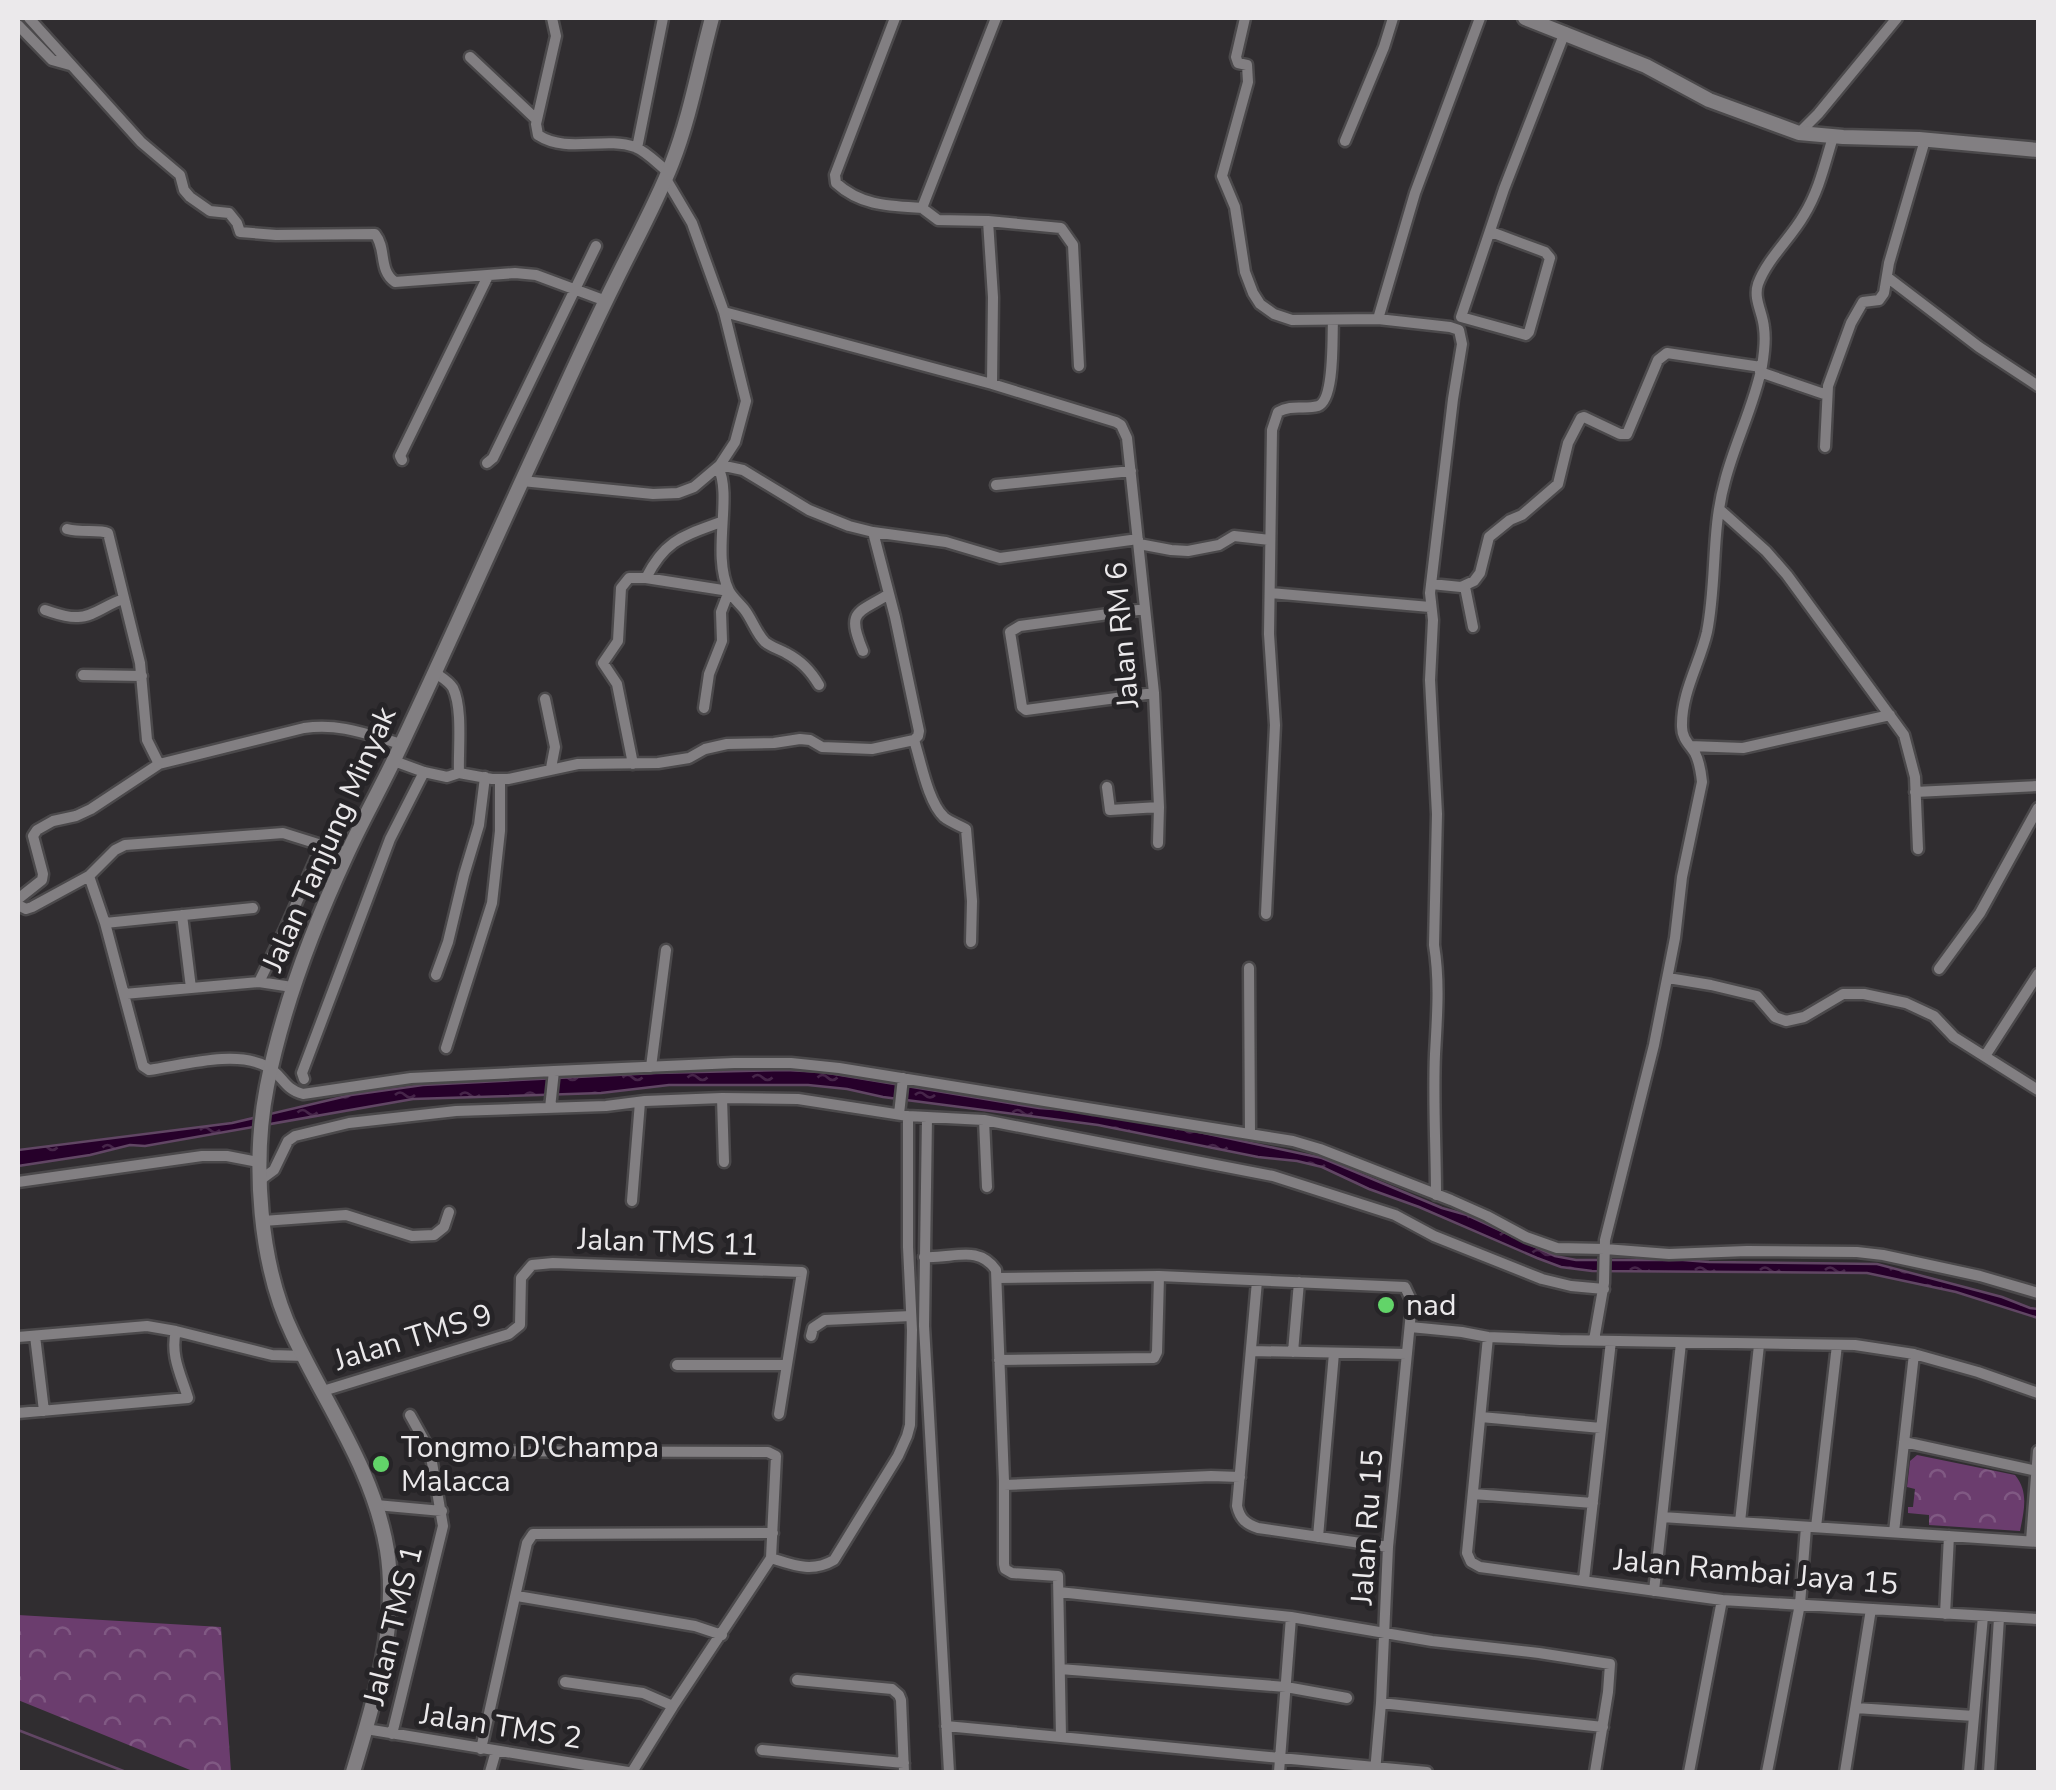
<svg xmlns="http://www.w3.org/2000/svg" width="2056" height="1790" viewBox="0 0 2056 1790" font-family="'Nunito Sans',sans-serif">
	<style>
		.park { fill: url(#park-crowns) }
		.water { fill: url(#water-ripples); stroke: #614664; stroke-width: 2.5 }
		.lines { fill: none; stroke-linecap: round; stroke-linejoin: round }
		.stream { stroke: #614664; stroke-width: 2.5 }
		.minor-casing { stroke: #4b494b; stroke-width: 15 }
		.secondary-casing { stroke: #4b494b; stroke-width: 19 }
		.minor { stroke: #827f82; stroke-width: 10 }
		.secondary { stroke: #827f82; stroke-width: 14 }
		.poi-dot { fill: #62d469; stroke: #262427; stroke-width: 4 }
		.labels { text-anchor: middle; stroke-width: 10; stroke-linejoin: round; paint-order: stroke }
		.street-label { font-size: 30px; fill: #ebe9eb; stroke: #262427 }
		.poi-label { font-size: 30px; fill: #ebe9eb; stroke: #262427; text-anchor: start }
	</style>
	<defs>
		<pattern id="park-crowns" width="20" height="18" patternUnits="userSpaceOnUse" patternTransform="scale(2.5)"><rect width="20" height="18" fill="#6b3d6e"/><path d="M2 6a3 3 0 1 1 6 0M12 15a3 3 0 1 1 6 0" fill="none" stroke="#805983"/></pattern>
		<pattern id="water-ripples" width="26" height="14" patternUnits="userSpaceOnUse" patternTransform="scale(2.5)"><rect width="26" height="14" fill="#26002a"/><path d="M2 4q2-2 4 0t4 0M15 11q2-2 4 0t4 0" fill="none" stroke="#462549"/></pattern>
	</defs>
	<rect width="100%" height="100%" fill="#302d30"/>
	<!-- park -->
	<path class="park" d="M1917 1455 2015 1475C2029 1492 2024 1510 2020 1531L1929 1525V1515L1908 1513V1507H1913L1915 1489 1907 1487 1910 1461Z
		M18 1615 221 1627 231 1772H195L18 1700Z"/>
	<!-- water -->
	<path class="water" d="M786 1070 822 1072 1039 1108 1109 1113 1322 1158 1442 1208 1467 1215 1555 1256 1576 1260H1683L1709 1262 1877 1264 2002 1297 2030 1308 2038 1309V1318L1956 1292 1867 1273 1592 1271 1561 1267 1537 1258 1419 1207 1369 1189 1322 1167 1297 1161 1258 1157 1098 1125 883 1097 847 1089 808 1085H669L601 1093 413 1099 145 1146 130 1145 90 1155 18 1166V1150L232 1123 351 1095 423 1085 656 1073Z"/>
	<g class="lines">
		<!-- stream -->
		<path class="stream" d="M18 1730 126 1772"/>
		<defs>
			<path id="minor" d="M29 18 141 142 180 175 184 190 190 197 210 211 229 213 237 223 240 232 276 235 375 234C387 249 378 270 395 282L515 273 536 275 606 301
				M552 18 556 36 536 124 538 135C567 154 604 136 635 147 647 152 658 164 668 172
				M895 18 835 175 836 183C861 206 890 206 922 208
				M1245 18 1236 57 1238 63 1247 65 1248 82 1222 176 1235 207 1245 272 1253 293 1260 304 1274 314 1292 320 1378 319
				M18 25 52 60 70 65
				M470 57 537 120
				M1799 133 1818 114 1897 18
				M1345 141 1384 47 1393 18
				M637 148 663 18
				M922 208 938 220 988 221 1061 228 1073 245 1079 366
				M922 208 996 18
				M988 221 993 297 992 384 1116 422 1121 425 1127 438 1154 693 1159 807 1158 843
				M1491 232 1545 252 1550 258 1529 332 1526 335 1461 317 1504 189 1565 32
				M1887 277 1979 347 2038 386
				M724 312 992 384
				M1760 372 1827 395
				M1825 447 1828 386 1851 323 1863 302 1879 300 1884 293 1889 263 1925 140
				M402 460 400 456 488 276
				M487 463 493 458 596 246
				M720 465 743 470 809 510 849 526 873 532 946 542 1000 558 1138 539
				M718 467C733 496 711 554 729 591 733 598 739 603 744 609 752 619 756 633 765 642 771 647 779 649 786 653 801 661 810 670 819 685
				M522 481 653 494 678 493 694 487 720 465 735 442 746 401 724 312 692 223 666 179
				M996 485 1131 471
				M1719 509 1766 551 1787 575 1904 735 1915 777 1918 849
				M67 529C81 533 99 529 108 533L140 663 147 740 159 764
				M1139 544 1171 550 1188 551 1219 545 1234 536 1270 540
				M646 578C665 540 683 536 721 522
				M1431 584 1461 587 1474 581 1480 573 1489 537 1510 520 1522 515 1558 484 1568 443 1581 418 1584 417 1620 434H1627L1658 360 1667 353 1761 367
				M1465 587 1473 627
				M1270 593 1430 607
				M1145 609 1020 626 1010 632 1022 707 1026 710 1154 693
				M45 610C55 613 67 618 78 617 94 617 108 603 124 599
				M863 651C846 610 857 614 889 594
				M434 672C441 677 449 681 453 688 463 709 458 750 459 773
				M83 675 142 676
				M545 699 555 747 551 768
				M704 708 709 674 722 641 721 612 729 591
				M914 740C921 762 928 802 944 817 950 822 959 825 966 829L972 901 971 942
				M1690 746 1743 748 1890 715
				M394 761 424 772 447 777 459 773 492 779H508L578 764 658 763 689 758 705 749 727 744 774 743 800 739 810 740 822 747 872 749 914 740 918 736 919 731 895 617 873 532
				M633 764 617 684 603 663 618 641 621 588 629 578H646L729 591
				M1107 787 1110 810 1159 807
				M1915 792 2038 786
				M89 876 105 923 143 1066 149 1070C184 1065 235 1050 266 1066 283 1074 283 1089 303 1094L411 1078 554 1071 734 1063H791L839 1068 1293 1141 1320 1149 1451 1200 1487 1216 1526 1237 1557 1248 1605 1249 1669 1254 1747 1251 1857 1252 1883 1255 1980 1276 2038 1293
				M18 899 42 880 43 874 33 836 37 830 53 821 76 816 91 809 159 764 304 728C341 723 366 734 401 744
				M18 905 26 909 32 907 89 876 115 850 125 845 283 833 347 853
				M1266 914 1275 725 1269 634 1272 430 1278 412C1292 404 1304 410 1318 406 1335 400 1332 337 1333 320
				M182 915 191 988
				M105 923 253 908
				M1249 968 1250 1133
				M1939 969 1980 913 2038 808
				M436 975 448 942 464 875 479 825 485 777
				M1668 978 1711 985 1757 996 1775 1017 1786 1021 1804 1017 1843 994H1864L1906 1003 1934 1016 1954 1037 2038 1090
				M259 982 285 929 322 845
				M124 994 259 982 292 987
				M446 1048 492 903 500 831V779
				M1985 1056 2038 974
				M651 1067 666 950
				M304 1079 302 1073 390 839 424 772
				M722 1098 724 1162
				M550 1108 554 1071
				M899 1114 903 1078
				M927 1117 924 1326 949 1772
				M984 1120 987 1187
				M259 1181 274 1170 288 1141 295 1136 349 1123 456 1111 606 1106 645 1101 722 1098 798 1099 908 1116 984 1120 1273 1176 1395 1215 1434 1236 1542 1279 1571 1286 1604 1289
				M18 1182 202 1156H227L258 1162
				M1436 1195C1436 1149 1433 1100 1435 1054 1437 1017 1440 982 1434 945L1437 814 1430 680 1433 620 1430 593 1453 399 1462 344 1459 330 1450 327 1378 319 1415 193 1480 18
				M632 1201 640 1102
				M263 1221 346 1215 412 1236 434 1235 444 1227 449 1212
				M924 1257C953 1259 978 1244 996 1270L1004 1481V1564L1005 1569 1012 1573 1058 1576 1061 1737
				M998 1278 1159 1276 1405 1287 1412 1302 1388 1547 1381 1703 1375 1772
				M1257 1281 1237 1506C1240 1519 1246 1524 1258 1528L1388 1547
				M1410 1327 1462 1332 1488 1337 1560 1340 1855 1345 1914 1354 1978 1372 2038 1393
				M35 1336 44 1411
				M811 1336 813 1328 825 1320 911 1316
				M18 1337 147 1326 176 1331 272 1355 304 1356
				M1488 1337 1467 1553 1471 1562 1480 1567 1722 1600 2038 1619
				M1594 1340 1604 1283 1605 1240 1654 1045 1675 938 1682 877 1702 782C1701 772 1700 763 1695 753 1689 744 1682 738 1682 727 1681 693 1700 663 1707 632 1717 582 1711 530 1725 481 1735 442 1754 406 1762 366 1764 354 1766 341 1764 328 1763 313 1753 299 1758 284 1767 259 1791 238 1804 215 1819 191 1825 163 1833 137
				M1251 1351 1407 1354
				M1293 1352 1299 1282
				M999 1360 1154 1358 1157 1352 1159 1276
				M677 1365H787
				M323 1391 509 1334 520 1325 521 1278 532 1265 553 1263 802 1272 779 1414
				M18 1413 188 1398C181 1375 170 1355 176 1331
				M1481 1417 1601 1428
				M1904 1442 2037 1471
				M430 1451 768 1452 776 1456 771 1558 673 1706 632 1772
				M1004 1485 1211 1476 1240 1477
				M1473 1494 1593 1503
				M376 1505 442 1511
				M1662 1517 2038 1542
				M1740 1522 1759 1345
				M1816 1527 1837 1345
				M1894 1532 1914 1354
				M1318 1537 1334 1353
				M2031 1541 2038 1451
				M771 1558C793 1565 812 1573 834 1560L898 1456 907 1436 910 1425 912 1330 908 1247V1116
				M1584 1580 1611 1341
				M1654 1591 1681 1343
				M1059 1592 1291 1617 1432 1641 1539 1653 1610 1664 1608 1692 1595 1772
				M517 1596 695 1626 722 1635
				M1945 1614 1949 1536
				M1060 1669 1286 1687 1347 1698
				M797 1680 892 1689 899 1695 901 1700 904 1772
				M565 1682 643 1693 673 1706
				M1381 1703 1603 1727
				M1856 1708 1974 1716
				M946 1726 1427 1772
				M366 1729 628 1772
				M392 1734 443 1526 430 1451 410 1415
				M481 1749 527 1543 533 1534 773 1533
				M762 1750 904 1763
				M490 1772 496 1751
				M1279 1772 1291 1617
				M1689 1772 1722 1600
				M1767 1772 1800 1604 1806 1527
				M1845 1772 1871 1609
				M1969 1772 1983 1616
				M1989 1772 1999 1618"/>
			<path id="secondary" d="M1525 18 1646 66 1709 100 1799 133 1843 137 1919 139 2038 150
				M353 1772C374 1702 399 1625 387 1550 374 1471 327 1407 293 1335 259 1265 252 1162 267 1086 283 1005 312 929 347 854 361 823 378 793 393 762 446 651 495 538 547 427 569 379 591 330 615 282 634 243 656 204 672 163 690 117 699 66 712 18"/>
		</defs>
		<!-- minor casing -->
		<use href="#minor" class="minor-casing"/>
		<!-- secondary casing -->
		<use href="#secondary" class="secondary-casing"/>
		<!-- minor -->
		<use href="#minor" class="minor"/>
		<!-- secondary -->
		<use href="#secondary" class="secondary"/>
	</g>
	<!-- markers -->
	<g class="poi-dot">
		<circle cx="1386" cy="1305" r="10"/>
		<circle cx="381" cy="1464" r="10"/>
	</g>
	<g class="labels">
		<!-- street labels -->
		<g class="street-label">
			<text transform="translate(1122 635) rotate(-95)" y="10">Jalan RM 6</text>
			<text transform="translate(329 839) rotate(-66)" y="10">Jalan Tanjung Minyak</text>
			<text transform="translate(668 1242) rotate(2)" y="10">Jalan TMS 11</text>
			<text transform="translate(413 1337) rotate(-17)" y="10">Jalan TMS 9</text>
			<text transform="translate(1367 1527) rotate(-86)" y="10">Jalan Ru 15</text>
			<text transform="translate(1756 1572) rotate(5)" y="10">Jalan Rambai Jaya 15</text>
			<text transform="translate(393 1625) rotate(-76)" y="10">Jalan TMS 1</text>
			<text transform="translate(501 1726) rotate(9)" y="10">Jalan TMS 2</text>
		</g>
		<!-- poi labels -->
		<g class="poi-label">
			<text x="1406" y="1315">nad</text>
			<text x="401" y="1457">Tongmo D'Champa<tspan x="401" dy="34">Malacca</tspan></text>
		</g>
	</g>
	<!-- border -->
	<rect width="2056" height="1790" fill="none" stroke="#ebe9eb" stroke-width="40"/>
</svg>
